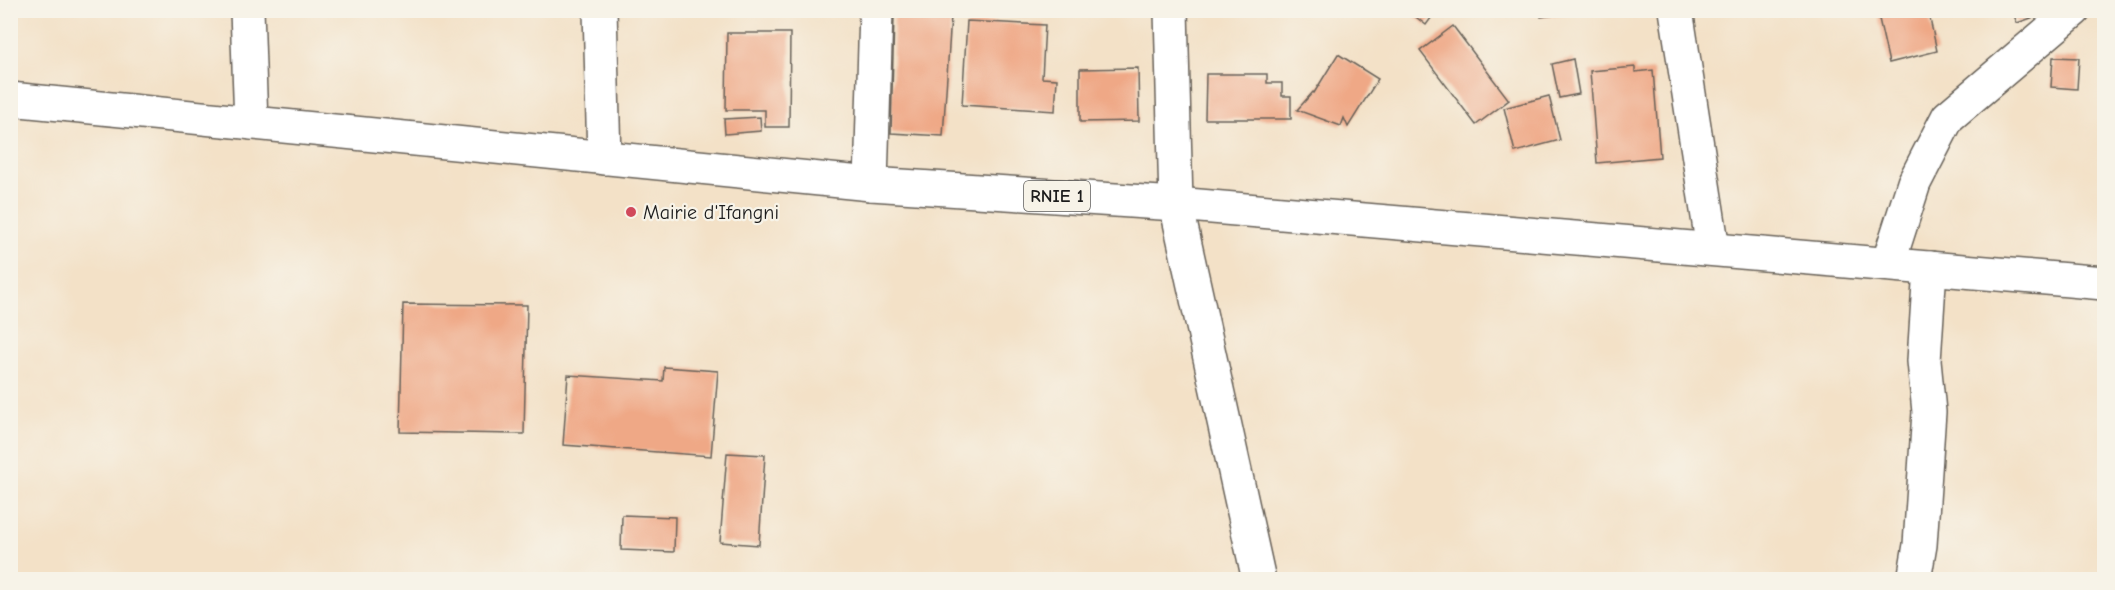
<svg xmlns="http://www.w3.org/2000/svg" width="2115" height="590" viewBox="0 0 2115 590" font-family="'Comic Neue',sans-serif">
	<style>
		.building { fill: #efa886 }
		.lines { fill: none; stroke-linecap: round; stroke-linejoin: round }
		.street-casing { stroke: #676158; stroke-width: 36 }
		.highway-casing { stroke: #676158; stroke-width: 36 }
		.street { stroke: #fff; stroke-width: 33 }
		.highway { stroke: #fff; stroke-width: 33 }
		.poi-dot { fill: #d1495b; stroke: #f7f3e8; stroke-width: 2 }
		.labels { text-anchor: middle; stroke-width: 4.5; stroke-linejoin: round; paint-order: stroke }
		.shield { fill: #f7f3e8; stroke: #5e5c59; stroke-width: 1.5 }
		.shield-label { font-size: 18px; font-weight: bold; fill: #1c1c1c }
		.poi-label { font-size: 20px; fill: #1c1c1c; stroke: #f7f3e8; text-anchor: start }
	</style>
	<rect width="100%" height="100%" fill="#f7f3e8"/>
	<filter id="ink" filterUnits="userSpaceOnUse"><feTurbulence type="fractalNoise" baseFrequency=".0167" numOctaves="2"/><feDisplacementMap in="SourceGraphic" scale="12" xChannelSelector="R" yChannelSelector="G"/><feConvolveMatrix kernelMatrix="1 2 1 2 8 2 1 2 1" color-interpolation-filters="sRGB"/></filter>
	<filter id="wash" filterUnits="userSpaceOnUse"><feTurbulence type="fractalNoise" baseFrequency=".008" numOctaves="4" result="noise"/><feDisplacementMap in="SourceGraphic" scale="24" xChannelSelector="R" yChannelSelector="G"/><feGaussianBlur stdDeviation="1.35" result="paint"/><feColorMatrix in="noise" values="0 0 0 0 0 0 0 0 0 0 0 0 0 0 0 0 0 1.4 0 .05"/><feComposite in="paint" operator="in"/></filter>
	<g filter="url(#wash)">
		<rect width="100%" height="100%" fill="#f3e1c7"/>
		<g id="blocks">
			<!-- building -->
			<path class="building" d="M1003 10H1027L1028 16H1003Z
				M1407 10H1437L1426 25Z
				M1540 10H1577V12L1541 17Z
				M1877 10H1928L1937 51 1889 63Z
				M2012 10H2035L2037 16 2017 23Z
				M894 16H951L943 136 891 133Z
				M967 21 1045 25 1042 78 1057 79 1055 111 962 105Z
				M1453 26 1509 100 1476 125 1420 51Z
				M727 33H790L789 127H765V110H726Z
				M1338 54 1378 79 1348 127 1344 118 1341 126 1297 110 1313 92 1314 93Z
				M2053 57 2079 58 2077 89 2051 87Z
				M1573 59 1579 94 1559 98 1552 64Z
				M1635 67V72L1653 70 1660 157 1597 163 1590 71Z
				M1138 68 1139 121 1080 122V69Z
				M1206 74H1267V83H1282V96H1291V119H1205Z
				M1549 96 1560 140 1515 152 1504 108Z
				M760 117 761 131 725 134 724 119Z
				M403 304 527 305 524 434 400 432Z
				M664 367 718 371 711 456 563 445 568 375 663 381Z
				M727 453 765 455 759 545 720 542Z
				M622 515 675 517 674 552 621 550Z"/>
		</g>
	</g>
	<g filter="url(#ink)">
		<use href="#blocks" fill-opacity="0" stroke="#676158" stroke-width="1.5"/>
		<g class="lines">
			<defs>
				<path id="street" d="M247 10 251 123
					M600 10 604 158
					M1171 10 1176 204 1259 580
					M1676 10 1713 249
					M871 184 876 10
					M1888 264 1914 183 1948 117 2074 10
					M1914 580 1920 545 1929 412 1924 361 1930 268"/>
				<path id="highway" d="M10 99 871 184 1176 204 2104 283"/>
			</defs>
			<!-- street casing -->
			<use href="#street" class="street-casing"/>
			<!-- highway casing -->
			<use href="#highway" class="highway-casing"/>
			<!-- street -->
			<use href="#street" class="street"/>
			<!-- highway -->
			<use href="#highway" class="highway"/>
		</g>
	</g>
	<!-- markers -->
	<circle class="poi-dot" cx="631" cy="212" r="6"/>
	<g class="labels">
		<!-- shield labels -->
		<rect class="shield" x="1024" y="181" width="66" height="30" rx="4.5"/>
		<g class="shield-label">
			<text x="1057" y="202">RNIE 1</text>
		</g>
		<!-- poi labels -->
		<g class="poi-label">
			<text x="643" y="219">Mairie d'Ifangni</text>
		</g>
	</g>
	<!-- margin -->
	<rect width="2115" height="590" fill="none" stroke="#f7f3e8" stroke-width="36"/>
</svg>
